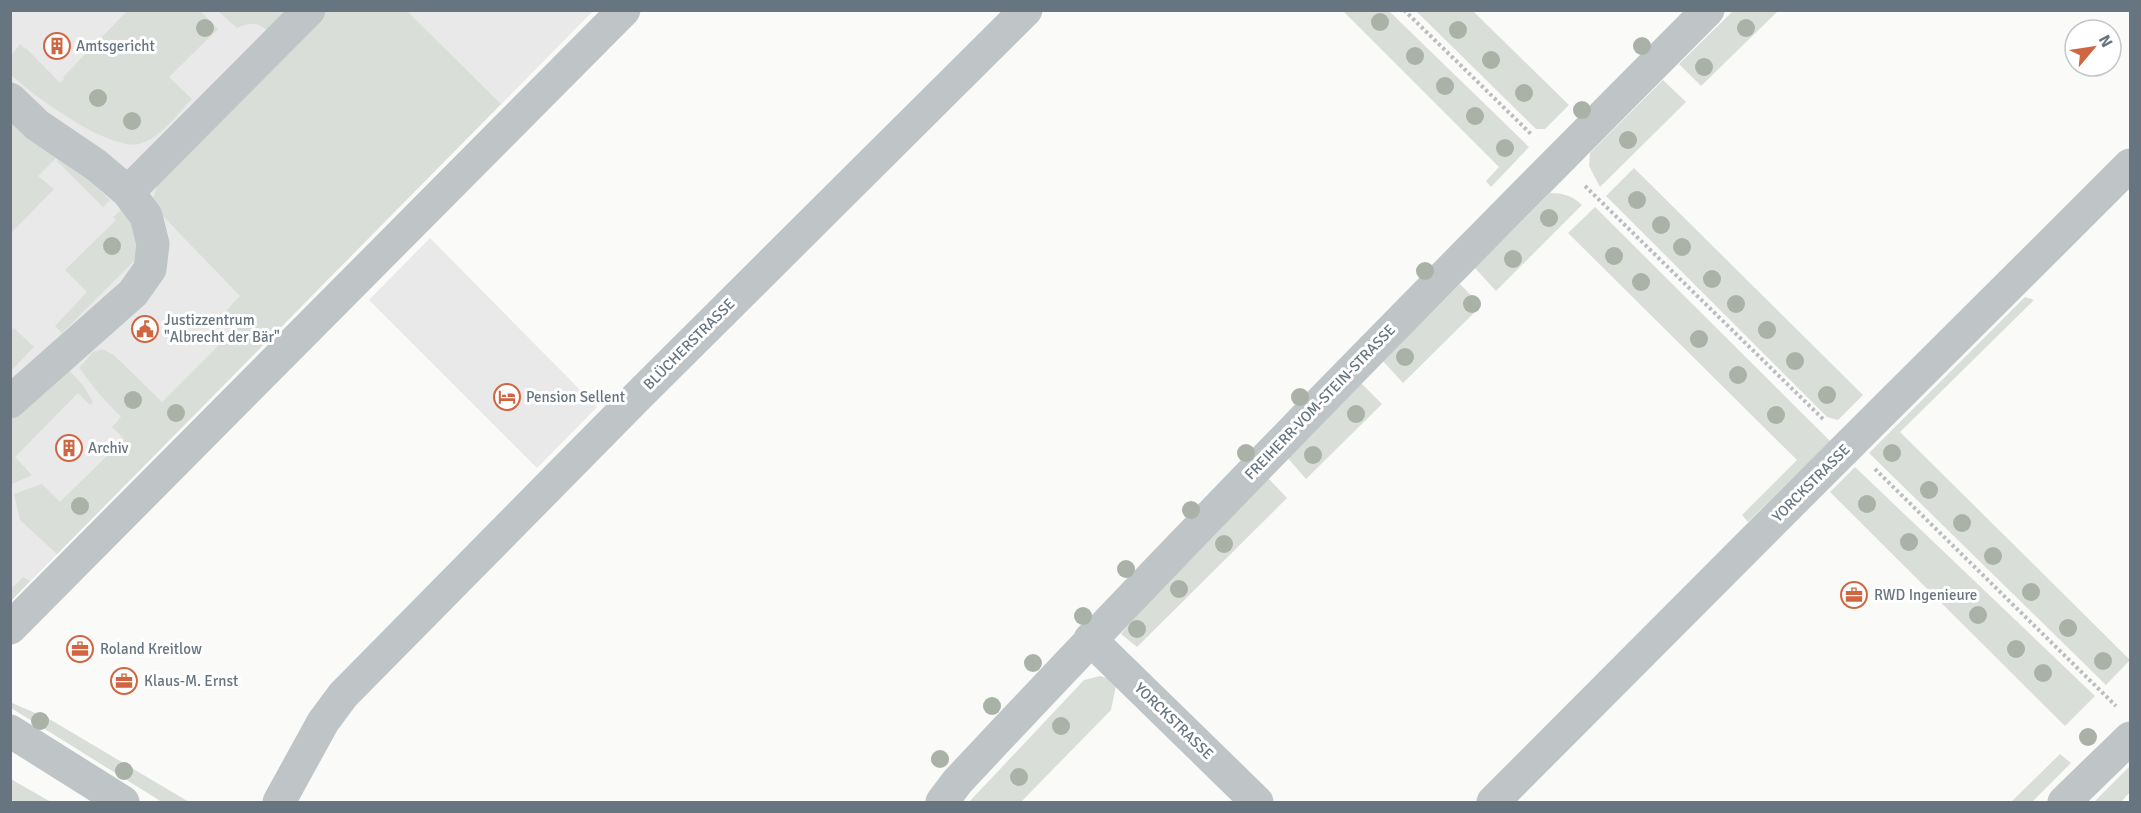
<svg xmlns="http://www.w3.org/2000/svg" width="2141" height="813" viewBox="0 0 2141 813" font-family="Signika,sans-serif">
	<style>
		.built { fill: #e8e9e8 }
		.green { fill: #daded8 }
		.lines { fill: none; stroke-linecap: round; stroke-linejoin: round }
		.path { stroke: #babdc0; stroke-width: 4; stroke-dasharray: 3 3; stroke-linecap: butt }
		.minor { stroke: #bfc4c7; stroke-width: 33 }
		.tree { fill: #aab2a8 }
		.labels { text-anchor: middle; stroke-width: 6; stroke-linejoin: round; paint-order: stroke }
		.poi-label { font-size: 15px; fill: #677580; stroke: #fff; text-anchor: start }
		.street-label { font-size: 15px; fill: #677580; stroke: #fff }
	</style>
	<rect width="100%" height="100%" fill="#fafaf8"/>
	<!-- built -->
	<path class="built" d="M11 11H593L11 601Z
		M430 238 597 407 537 468 369 300Z"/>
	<!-- green -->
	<path class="green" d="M128 10 200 11 218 29 169 77 192 99C177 114 160 139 139 144 109 151 32 95 10 74L11 55 20 44 25 49 26 48 60 83 64 79 63 77Z
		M218 11H291L269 33C259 22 250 22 237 28Z
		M326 11H407L501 104 57 554 20 520 14 494 42 484 60 502 124 439 112 427 121 417 100 395 79 368 93 352 102 349 114 355 162 402 236 328 222 315 240 296 157 210 153 199 158 182Z
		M1343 11H1389L1529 147 1491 187 1486 181 1499 167Z
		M1416 11H1473L1569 105 1545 129H1536Z
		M1733 11H1778L1701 86 1679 64Z
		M1663 80 1686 102 1600 187 1589 166 1590 153Z
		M10 122 60 153 110 200 103 207 57 161 58 160 56 158 38 176 54 189 11 233Z
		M1634 168 1863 395 1838 420 1827 417 1606 196Z
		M1550 193C1564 193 1572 196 1582 205L1496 291 1475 268Z
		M1595 207 1830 441 1748 522 1742 515 1797 460 1568 233Z
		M121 210C137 226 143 241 133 262L62 333 55 326 87 292 65 270 116 220 113 217Z
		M1460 284 1481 306 1403 383 1382 360Z
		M2025 297 2034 300 1900 432 2130 660 2106 685 1869 453Z
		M14 328 34 347 11 371V331Z
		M64 365 82 384 93 402 90 405 78 393 15 457 32 475 12 484 10 422Z
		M1360 382 1382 404 1306 479 1286 456Z
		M1855 467 2095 696 2065 726 1830 492Z
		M1266 476 1287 498 1137 647 1121 634 1166 579Z
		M23 577 30 581 11 601V585L13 587Z
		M1100 676 1111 679 1116 686 1111 710 1021 802H969L1084 680Z
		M10 702 51 720 189 802H162L11 708Z
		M2060 754 2071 763 2032 802H2011Z
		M2130 766V792L2121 802H2094Z
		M10 778 16 782 51 802H16L11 800Z"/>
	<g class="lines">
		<!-- path -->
		<path class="path" d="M1404 10 1532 135
			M1585 186 1824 420
			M1875 469 2116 706"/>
		<!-- minor -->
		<path class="minor" d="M10 99 37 125 96 165 128 192 146 216 153 244 150 269 133 293 10 402
			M128 192 309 10
			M10 628 624 10
			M1090 639 1257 802
			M10 731 123 802
			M279 802 323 722 343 695 639 395 1026 10
			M942 802 957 782C1202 520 1454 265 1708 10
			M1493 802 1814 480 2130 165
			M2064 802 2130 738"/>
	</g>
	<!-- trees -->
	<g class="tree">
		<circle cx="1380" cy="22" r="9"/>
		<circle cx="205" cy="28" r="9"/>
		<circle cx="1746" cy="28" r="9"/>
		<circle cx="1458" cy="30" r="9"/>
		<circle cx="1642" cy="46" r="9"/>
		<circle cx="1415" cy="56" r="9"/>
		<circle cx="1491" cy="60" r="9"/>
		<circle cx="1704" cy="67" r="9"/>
		<circle cx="1445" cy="86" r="9"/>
		<circle cx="1524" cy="93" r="9"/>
		<circle cx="98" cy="98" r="9"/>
		<circle cx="1582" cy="110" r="9"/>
		<circle cx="1475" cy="116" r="9"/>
		<circle cx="132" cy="121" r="9"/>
		<circle cx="1628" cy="140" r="9"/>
		<circle cx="1505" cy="148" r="9"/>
		<circle cx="1637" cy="200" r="9"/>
		<circle cx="1549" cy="218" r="9"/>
		<circle cx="1661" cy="225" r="9"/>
		<circle cx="112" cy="246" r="9"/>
		<circle cx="1682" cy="247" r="9"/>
		<circle cx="1614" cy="256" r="9"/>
		<circle cx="1513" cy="259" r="9"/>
		<circle cx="1425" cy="271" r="9"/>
		<circle cx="1712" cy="279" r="9"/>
		<circle cx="1641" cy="282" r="9"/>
		<circle cx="1472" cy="304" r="9"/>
		<circle cx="1736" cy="304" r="9"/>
		<circle cx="1767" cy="330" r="9"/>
		<circle cx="1699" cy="339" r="9"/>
		<circle cx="1405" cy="357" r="9"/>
		<circle cx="1795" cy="361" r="9"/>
		<circle cx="1738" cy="375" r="9"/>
		<circle cx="1827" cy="395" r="9"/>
		<circle cx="1300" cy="397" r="9"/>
		<circle cx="133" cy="400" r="9"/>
		<circle cx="176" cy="413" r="9"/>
		<circle cx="1356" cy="414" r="9"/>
		<circle cx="1776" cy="415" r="9"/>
		<circle cx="1246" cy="453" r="9"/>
		<circle cx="1892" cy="453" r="9"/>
		<circle cx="1313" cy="455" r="9"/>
		<circle cx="1929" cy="490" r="9"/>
		<circle cx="1867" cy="504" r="9"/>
		<circle cx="80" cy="506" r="9"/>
		<circle cx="1191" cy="510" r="9"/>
		<circle cx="1962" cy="523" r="9"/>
		<circle cx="1909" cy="542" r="9"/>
		<circle cx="1224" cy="544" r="9"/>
		<circle cx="1993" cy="556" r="9"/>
		<circle cx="1126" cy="569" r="9"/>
		<circle cx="1179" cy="589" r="9"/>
		<circle cx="2031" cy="592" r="9"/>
		<circle cx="1978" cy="615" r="9"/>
		<circle cx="1083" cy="616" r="9"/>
		<circle cx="2068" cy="628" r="9"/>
		<circle cx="1137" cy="629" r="9"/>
		<circle cx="2016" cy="649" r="9"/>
		<circle cx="2103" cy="661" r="9"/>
		<circle cx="1033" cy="663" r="9"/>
		<circle cx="2043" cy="673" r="9"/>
		<circle cx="992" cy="706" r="9"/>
		<circle cx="40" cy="721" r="9"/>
		<circle cx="1061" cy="726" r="9"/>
		<circle cx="2088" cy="737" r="9"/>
		<circle cx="940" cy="759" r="9"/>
		<circle cx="124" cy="771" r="9"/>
		<circle cx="1019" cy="777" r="9"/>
	</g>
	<!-- icons -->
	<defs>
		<symbol id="building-ring" viewBox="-11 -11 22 22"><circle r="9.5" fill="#fff" stroke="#d06542" stroke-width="1.5"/><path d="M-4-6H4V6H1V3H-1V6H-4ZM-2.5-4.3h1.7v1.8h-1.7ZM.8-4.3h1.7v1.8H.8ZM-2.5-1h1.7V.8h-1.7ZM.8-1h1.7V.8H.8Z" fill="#d06542"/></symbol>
		<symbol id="civic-ring" viewBox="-11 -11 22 22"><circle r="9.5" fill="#fff" stroke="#d06542" stroke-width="1.5"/><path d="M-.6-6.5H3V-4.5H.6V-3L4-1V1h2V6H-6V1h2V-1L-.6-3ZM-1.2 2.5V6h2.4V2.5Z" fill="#d06542"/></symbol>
		<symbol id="hotel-ring" viewBox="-11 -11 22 22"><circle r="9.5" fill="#fff" stroke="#d06542" stroke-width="1.5"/><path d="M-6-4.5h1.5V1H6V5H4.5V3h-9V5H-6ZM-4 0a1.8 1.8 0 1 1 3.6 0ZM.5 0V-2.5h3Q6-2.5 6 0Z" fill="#d06542"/></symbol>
		<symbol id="office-ring" viewBox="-11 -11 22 22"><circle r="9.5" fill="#fff" stroke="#d06542" stroke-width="1.5"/><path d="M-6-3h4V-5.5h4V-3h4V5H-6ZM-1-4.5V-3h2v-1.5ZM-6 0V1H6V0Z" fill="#d06542"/></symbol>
	</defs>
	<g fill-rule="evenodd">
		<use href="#building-ring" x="42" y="31" width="30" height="30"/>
		<use href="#civic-ring" x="130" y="314" width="30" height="30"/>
		<use href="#hotel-ring" x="492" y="382" width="30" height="30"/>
		<use href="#building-ring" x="54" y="433" width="30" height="30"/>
		<use href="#office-ring" x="1839" y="580" width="30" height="30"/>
		<use href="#office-ring" x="65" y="634" width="30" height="30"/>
		<use href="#office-ring" x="109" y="666" width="30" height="30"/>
	</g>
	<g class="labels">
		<!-- poi labels -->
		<g class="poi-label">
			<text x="76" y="51">Amtsgericht</text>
			<text x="164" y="325">Justizzentrum<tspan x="164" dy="17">"Albrecht der Bär"</tspan></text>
			<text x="526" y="402">Pension Sellent</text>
			<text x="88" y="453">Archiv</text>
			<text x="1874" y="600">RWD Ingenieure</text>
			<text x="100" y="654">Roland Kreitlow</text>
			<text x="144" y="686">Klaus-M. Ernst</text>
		</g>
		<!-- street labels -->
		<g class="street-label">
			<text transform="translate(689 344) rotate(-45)" y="5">BLÜCHERSTRASSE</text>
			<text transform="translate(1320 402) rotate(-46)" y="5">FREIHERR-VOM-STEIN-STRASSE</text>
			<text transform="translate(1811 483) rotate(-45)" y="5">YORCKSTRASSE</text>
			<text transform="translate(1174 721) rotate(44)" y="5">YORCKSTRASSE</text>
		</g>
	</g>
	<!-- border -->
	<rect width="2141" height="813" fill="none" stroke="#677580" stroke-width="24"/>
	<!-- north arrow -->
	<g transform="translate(2093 48) rotate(61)"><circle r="28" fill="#ffffff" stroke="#c2c8cc" stroke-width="1.5"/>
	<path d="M0-4.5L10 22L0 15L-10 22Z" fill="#d06542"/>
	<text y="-9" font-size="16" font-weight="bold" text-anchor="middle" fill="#677580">N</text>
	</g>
</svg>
